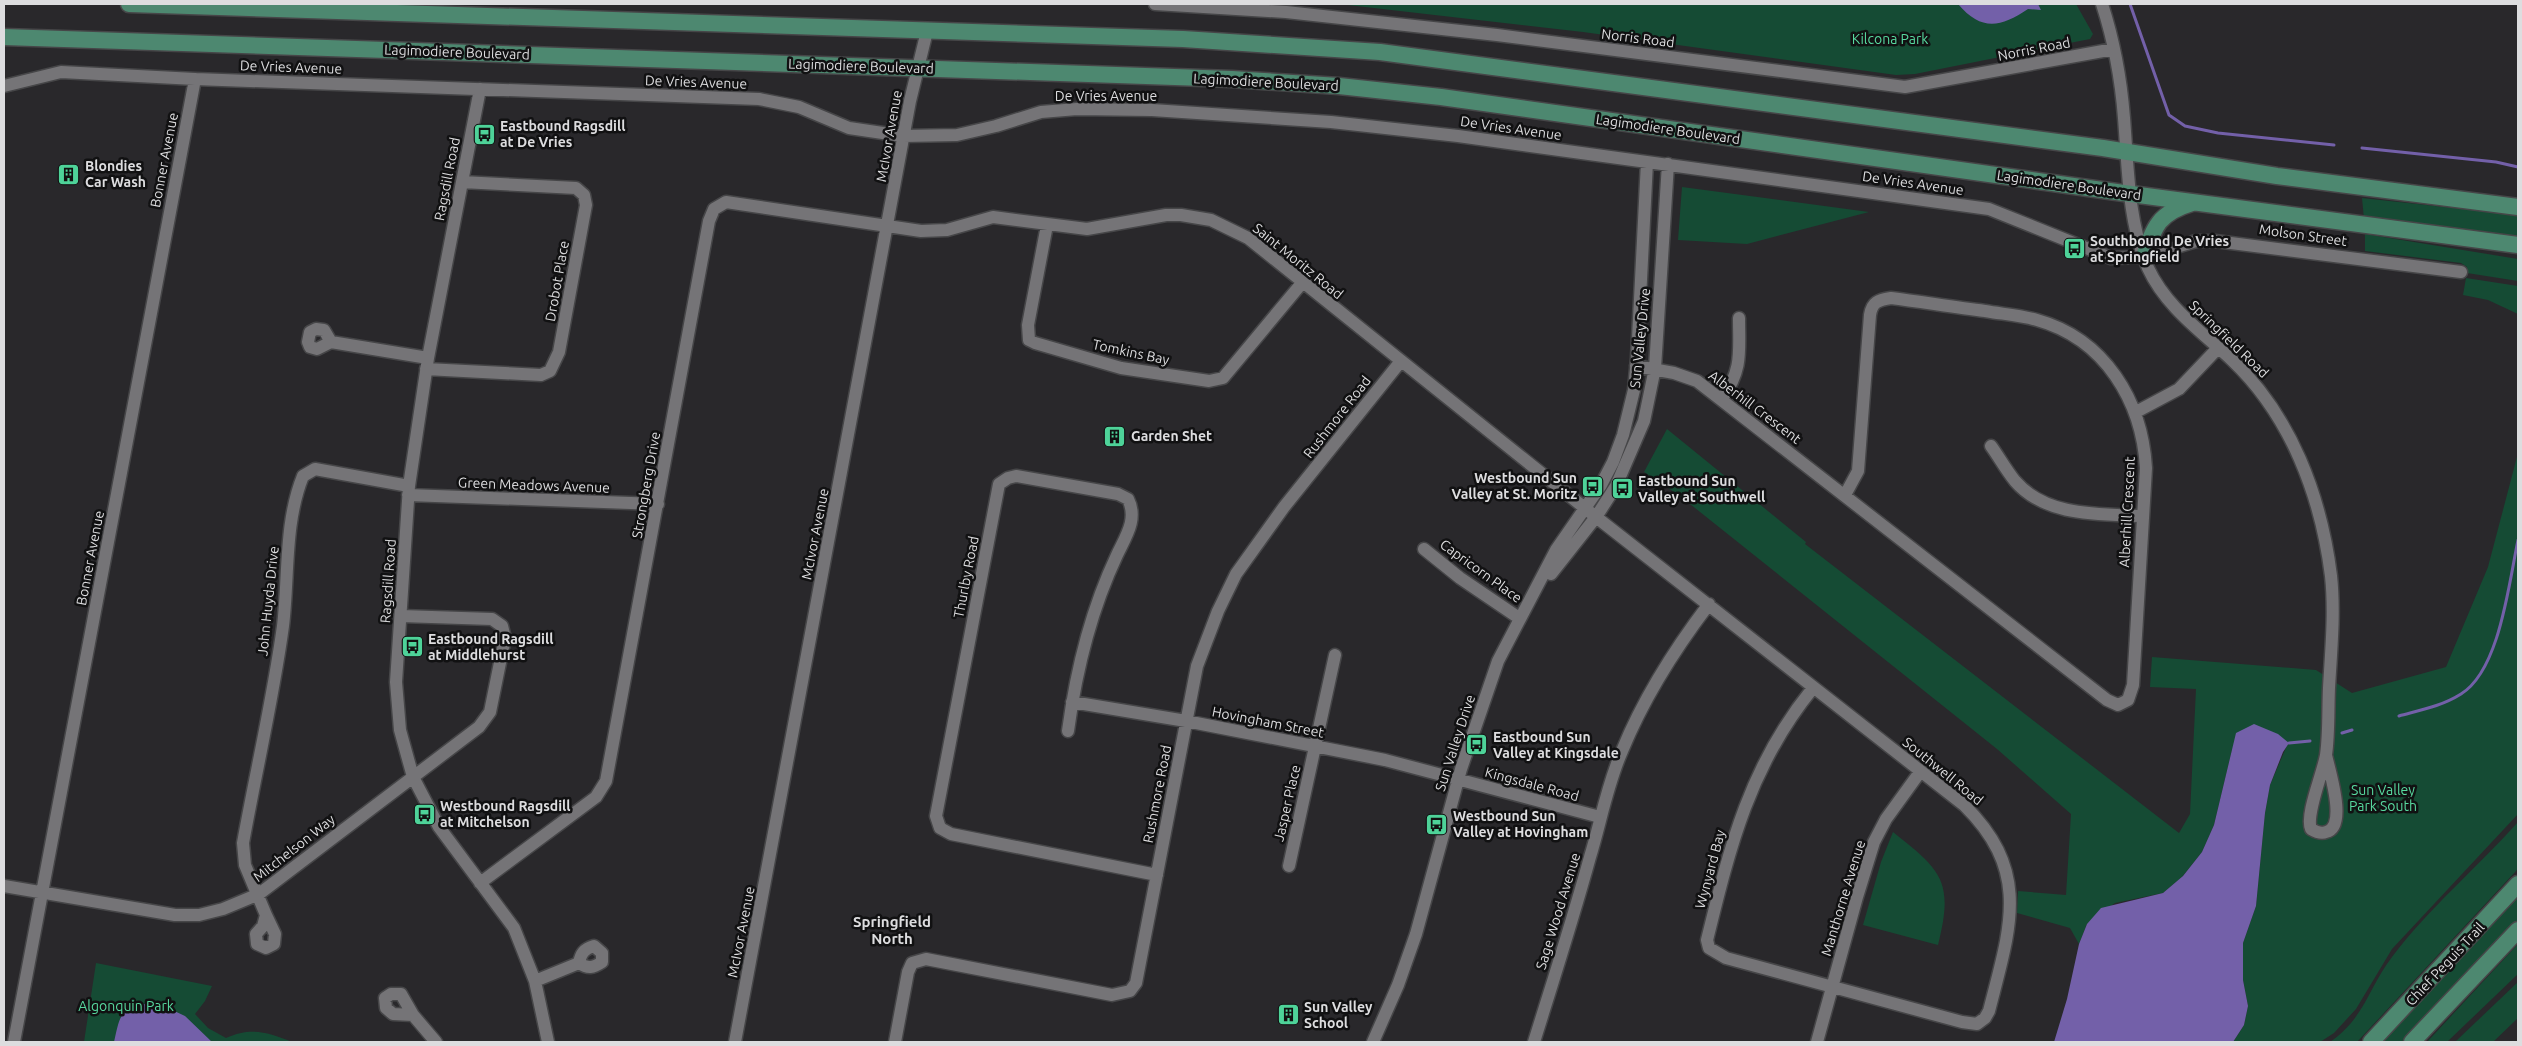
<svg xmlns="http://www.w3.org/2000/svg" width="2522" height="1046" viewBox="0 0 2522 1046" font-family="Ubuntu,sans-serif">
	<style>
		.green { fill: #154b34 }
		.water { fill: #7360a9 }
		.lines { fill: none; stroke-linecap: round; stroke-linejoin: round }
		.stream { stroke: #7360a9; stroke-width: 3 }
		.minor-casing { stroke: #464648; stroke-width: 15 }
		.major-casing { stroke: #464648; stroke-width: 19 }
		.minor { stroke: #757477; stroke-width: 12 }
		.major { stroke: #4d8870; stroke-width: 16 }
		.labels { text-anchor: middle; stroke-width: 5; stroke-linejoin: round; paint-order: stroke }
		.street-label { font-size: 14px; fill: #dddddf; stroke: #111112 }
		.park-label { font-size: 14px; fill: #58daa0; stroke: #111112 }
		.poi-label { font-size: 14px; font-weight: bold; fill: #dddddf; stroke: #111112; text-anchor: start }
		.neighbourhood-label { font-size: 15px; font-weight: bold; fill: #dddddf; stroke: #111112 }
	</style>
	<rect width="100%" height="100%" fill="#29282b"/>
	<!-- green -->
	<path class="green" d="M1339 4H2076L2093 34 2090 39 1915 74 1896 75 1583 32Z
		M1682 187 1869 212 1747 244 1678 240Z
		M2362 198 2518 215V237L2364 219Z
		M2365 234 2518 259V281L2467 273V267L2461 263 2365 251Z
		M2466 278 2518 286V314L2488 300 2463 295Z
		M1667 429 1806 542 1805 544 2179 833 2190 814 2196 689 2150 687 2152 657 2316 670 2352 693 2446 667 2488 567 2518 453V814L2392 949 2356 1009 2334 1033 2320 1042H2233L2244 1025 2248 1006 2243 980V943L2256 906 2265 813 2270 785 2288 743 2232 750 2214 825 2202 852 2182 877 2163 893 2115 903 2087 924 2079 944 2070 928 2017 913 2018 891 2066 895 2071 814 1997 749 1680 496 1644 472Z
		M2518 822V868L2516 871 2357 1042H2330C2364 1019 2369 987 2392 957 2429 908 2477 868 2518 822Z
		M1893 832C1942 871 1954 881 1938 945L1863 925 1881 862Z
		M2518 892V920L2405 1042H2378Z
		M2518 944V974L2447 1042H2427Z
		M96 963 212 986 205 1001 195 1014 208 1028 226 1038C251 1027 267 1032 292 1042H84Z
		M2518 982V1018L2493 1042H2455Z"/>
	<!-- water -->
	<path class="water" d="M1958 4H2038L2041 10 2028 9C2000 28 1981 31 1958 4Z
		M2254 724 2278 734 2289 743 2283 752 2270 785 2265 813 2256 906 2243 943V980L2248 1006 2244 1025 2233 1042H2054L2067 999 2079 944 2087 924 2101 908 2163 893 2183 876 2202 852 2214 825 2236 733Z
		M144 1004 170 1009 185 1016 212 1042H114C119 1021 119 1007 144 1004Z"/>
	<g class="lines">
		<!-- stream -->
		<path class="stream" d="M2130 4 2169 115 2185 126 2218 133 2334 145
			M2362 148 2496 162 2518 167
			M2399 716C2421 710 2442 706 2461 694 2500 670 2509 582 2518 540
			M2342 733 2352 730
			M2289 743 2310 741"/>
		<defs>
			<path id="minor" d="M1155 4 1286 12 1497 35 1905 87 2114 49
				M2102 4C2114 41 2121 79 2124 118 2128 167 2128 223 2148 268 2166 307 2202 332 2232 360 2291 416 2321 496 2331 576 2335 613 2331 651 2329 688 2328 710 2329 734 2326 755 2323 773 2305 815 2311 829 2316 832 2321 834 2326 832 2348 827 2329 770 2326 755
				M4 86 61 72 195 79 759 99 799 107 849 128 903 136 957 135 996 126 1041 112 1077 109 1152 110 1331 122 1458 136 1989 209 2111 258 2144 257 2196 241H2215L2461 272
				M480 89 428 358 409 486 396 682 400 730 413 777 439 827 514 928 535 981 548 1042
				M1047 225 1028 325 1029 340 1035 343 1121 368 1209 381 1223 378 1302 283
				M331 342 324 330 316 329 310 332 308 342 310 347 317 349 331 342 428 358
				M1636 366 1674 373 1697 381 2107 700 2118 705 2128 700 2133 685 2146 468C2142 401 2105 339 2037 320 2020 315 2002 314 1985 311 1953 307 1922 302 1891 298 1878 300 1872 302 1870 315L1858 471 1845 495
				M426 369 541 375 550 371 559 352 586 205 584 195 576 188 462 182
				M1722 399C1743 369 1739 352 1739 318
				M2136 412 2179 389 2218 348
				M1991 446C1999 457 2006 470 2015 481 2046 517 2099 514 2142 516
				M408 495 658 504
				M1424 549 1460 578 1519 618
				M1551 574 1596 517 1616 486 1644 421 1655 368 1668 164
				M1072 702 1186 721 1385 760 1600 817
				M1068 731C1076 671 1091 610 1117 555 1126 536 1138 519 1128 499L1118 494 1016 476 1008 478 999 484 936 816 940 828 951 834 1157 875
				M1289 866 1335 655
				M480 883 596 797 606 781 709 221 714 209 726 202 921 231 947 230 993 217 1087 229 1166 215H1181L1211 220 1248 238 1596 517 1964 805C2032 872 2010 928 1989 1011L1985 1018 1977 1024 1962 1022 1726 958 1709 948 1707 940C1730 846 1750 765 1813 688
				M4 886 175 915H199L223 909 259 894 479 727 490 712 505 638 502 626 492 619 401 616
				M266 915 275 934 274 944 266 948 257 944 256 934 263 926 266 915 245 865 243 843C256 771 273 699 283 626 289 576 284 523 303 476L315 469 409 486
				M535 981 579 963C581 953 584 949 594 946L602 953V962C593 968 588 969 579 963
				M413 1015 393 1014 386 1008 385 998 391 994H401L413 1015 436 1042
				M14 1042 195 79
				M735 1042 910 101 927 31
				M895 1042 908 972 912 963 926 959 1112 995 1130 991 1136 983 1197 666 1218 611 1236 574 1284 507 1401 361
				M1373 1042 1398 985 1416 934 1461 769 1498 661 1556 550 1601 485 1613 462 1623 435 1634 390 1637 358 1647 162
				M1534 1042C1553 981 1573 919 1590 857 1601 821 1607 785 1622 751 1644 697 1674 650 1709 604
				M1817 1042 1857 897 1874 842 1886 819 1920 772"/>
			<path id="major" d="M129 4 1183 39 1380 52 2103 148 2277 176 2518 207
				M4 37 1232 79 1339 86 1441 97 2131 194 2518 245
				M2144 257C2154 226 2159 213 2192 203
				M2371 1042 2518 884
				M2412 1042 2518 930"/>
		</defs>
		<!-- minor casing -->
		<use href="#minor" class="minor-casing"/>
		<!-- major casing -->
		<use href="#major" class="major-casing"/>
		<!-- minor -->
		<use href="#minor" class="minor"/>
		<!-- major -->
		<use href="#major" class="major"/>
	</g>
	<!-- icons -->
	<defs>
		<symbol id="bus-square" viewBox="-11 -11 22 22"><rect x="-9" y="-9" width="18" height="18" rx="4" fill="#4ed399" stroke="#111112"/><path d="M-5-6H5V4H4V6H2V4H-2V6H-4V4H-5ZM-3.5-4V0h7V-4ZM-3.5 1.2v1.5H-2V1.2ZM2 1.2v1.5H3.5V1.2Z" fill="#111"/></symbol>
		<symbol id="building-square" viewBox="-11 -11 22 22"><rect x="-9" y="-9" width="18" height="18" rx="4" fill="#4ed399" stroke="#111112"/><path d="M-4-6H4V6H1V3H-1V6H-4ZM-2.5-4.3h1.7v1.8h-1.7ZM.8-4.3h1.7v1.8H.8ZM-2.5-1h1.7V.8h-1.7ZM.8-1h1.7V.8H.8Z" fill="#111"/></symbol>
	</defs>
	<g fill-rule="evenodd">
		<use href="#bus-square" x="472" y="122" width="25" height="25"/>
		<use href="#building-square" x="56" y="162" width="25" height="25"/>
		<use href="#bus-square" x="2062" y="236" width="25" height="25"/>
		<use href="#building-square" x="1102" y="424" width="25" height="25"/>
		<use href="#bus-square" x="1580" y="474" width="25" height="25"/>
		<use href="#bus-square" x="1610" y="476" width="25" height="25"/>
		<use href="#bus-square" x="400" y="634" width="25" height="25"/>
		<use href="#bus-square" x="1464" y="732" width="25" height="25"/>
		<use href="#bus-square" x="412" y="802" width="25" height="25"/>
		<use href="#bus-square" x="1424" y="812" width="25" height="25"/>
		<use href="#building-square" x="1276" y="1002" width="25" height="25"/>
	</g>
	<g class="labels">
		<!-- street labels -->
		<g class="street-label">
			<text transform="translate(1638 38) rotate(7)" y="5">Norris Road</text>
			<text transform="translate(2034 49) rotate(-11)" y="5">Norris Road</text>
			<text transform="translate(457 52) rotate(2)" y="5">Lagimodiere Boulevard</text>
			<text transform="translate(861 66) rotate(2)" y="5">Lagimodiere Boulevard</text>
			<text transform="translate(291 67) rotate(2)" y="5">De Vries Avenue</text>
			<text transform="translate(696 82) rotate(2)" y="5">De Vries Avenue</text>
			<text transform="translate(1266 82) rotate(3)" y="5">Lagimodiere Boulevard</text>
			<text x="1106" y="101">De Vries Avenue</text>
			<text transform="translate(1511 128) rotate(8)" y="5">De Vries Avenue</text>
			<text transform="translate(1668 129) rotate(8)" y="5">Lagimodiere Boulevard</text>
			<text transform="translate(889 136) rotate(-80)" y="5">McIvor Avenue</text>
			<text transform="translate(164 160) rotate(-79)" y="5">Bonner Avenue</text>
			<text transform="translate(447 179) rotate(-79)" y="5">Ragsdill Road</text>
			<text transform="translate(1913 183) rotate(8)" y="5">De Vries Avenue</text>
			<text transform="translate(2069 185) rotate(8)" y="5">Lagimodiere Boulevard</text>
			<text transform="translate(2303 235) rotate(8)" y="5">Molson Street</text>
			<text transform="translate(1298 261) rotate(39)" y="5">Saint Moritz Road</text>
			<text transform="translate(557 281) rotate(-80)" y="5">Drobot Place</text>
			<text transform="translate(1640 338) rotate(-84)" y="5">Sun Valley Drive</text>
			<text transform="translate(2229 339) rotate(44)" y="5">Springfield Road</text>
			<text transform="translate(1131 352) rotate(12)" y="5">Tomkins Bay</text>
			<text transform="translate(1755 407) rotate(37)" y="5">Alberhill Crescent</text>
			<text transform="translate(1337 417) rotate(-52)" y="5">Rushmore Road</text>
			<text transform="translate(534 485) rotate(2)" y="5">Green Meadows Avenue</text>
			<text transform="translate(646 485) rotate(-80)" y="5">Strongberg Drive</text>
			<text transform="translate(2127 512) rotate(-87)" y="5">Alberhill Crescent</text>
			<text transform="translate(815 534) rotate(-79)" y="5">McIvor Avenue</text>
			<text transform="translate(90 558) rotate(-79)" y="5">Bonner Avenue</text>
			<text transform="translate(1481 571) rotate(36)" y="5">Capricorn Place</text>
			<text transform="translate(966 577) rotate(-79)" y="5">Thurlby Road</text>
			<text transform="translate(388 581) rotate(-86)" y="5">Ragsdill Road</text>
			<text transform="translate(268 601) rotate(-84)" y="5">John Huyda Drive</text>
			<text transform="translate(1268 722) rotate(11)" y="5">Hovingham Street</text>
			<text transform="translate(1455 743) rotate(-72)" y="5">Sun Valley Drive</text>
			<text transform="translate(1943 771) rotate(39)" y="5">Southwell Road</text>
			<text transform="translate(1532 784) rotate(15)" y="5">Kingsdale Road</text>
			<text transform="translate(1157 794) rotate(-79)" y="5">Rushmore Road</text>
			<text transform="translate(1287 803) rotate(-77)" y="5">Jasper Place</text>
			<text transform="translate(294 848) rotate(-38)" y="5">Mitchelson Way</text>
			<text transform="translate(1710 869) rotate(-75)" y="5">Wynyard Bay</text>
			<text transform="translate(1843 898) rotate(-73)" y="5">Manthorne Avenue</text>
			<text transform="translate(1558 911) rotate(-73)" y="5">Sage Wood Avenue</text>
			<text transform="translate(741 932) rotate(-79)" y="5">McIvor Avenue</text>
			<text transform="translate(2445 964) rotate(-47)" y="5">Chief Peguis Trail</text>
		</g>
		<!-- park labels -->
		<g class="park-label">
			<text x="1890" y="44">Kilcona Park</text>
			<text x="2383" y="795">Sun Valley<tspan x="2383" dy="16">Park South</tspan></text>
			<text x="126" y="1011">Algonquin Park</text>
		</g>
		<!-- poi labels -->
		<g class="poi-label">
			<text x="500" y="131">Eastbound Ragsdill<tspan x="500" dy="16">at De Vries</tspan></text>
			<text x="85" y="171">Blondies<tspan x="85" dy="16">Car Wash</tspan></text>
			<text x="2090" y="246">Southbound De Vries<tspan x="2090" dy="16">at Springfield</tspan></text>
			<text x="1131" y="441">Garden Shet</text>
			<text x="1577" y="483" text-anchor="end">Westbound Sun<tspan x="1577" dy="16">Valley at St. Moritz</tspan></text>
			<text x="1638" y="486">Eastbound Sun<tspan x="1638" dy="16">Valley at Southwell</tspan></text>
			<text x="428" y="644">Eastbound Ragsdill<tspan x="428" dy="16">at Middlehurst</tspan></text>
			<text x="1493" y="742">Eastbound Sun<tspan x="1493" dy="16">Valley at Kingsdale</tspan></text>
			<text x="440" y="811">Westbound Ragsdill<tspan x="440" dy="16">at Mitchelson</tspan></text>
			<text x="1453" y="821">Westbound Sun<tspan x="1453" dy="16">Valley at Hovingham</tspan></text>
			<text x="1304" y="1012">Sun Valley<tspan x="1304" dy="16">School</tspan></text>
		</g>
		<!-- neighbourhood labels -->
		<g class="neighbourhood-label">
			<text x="892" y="927">Springfield<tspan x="892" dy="17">North</tspan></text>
		</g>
	</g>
	<!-- border -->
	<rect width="2522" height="1046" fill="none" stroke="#dddddf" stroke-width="10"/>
</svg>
